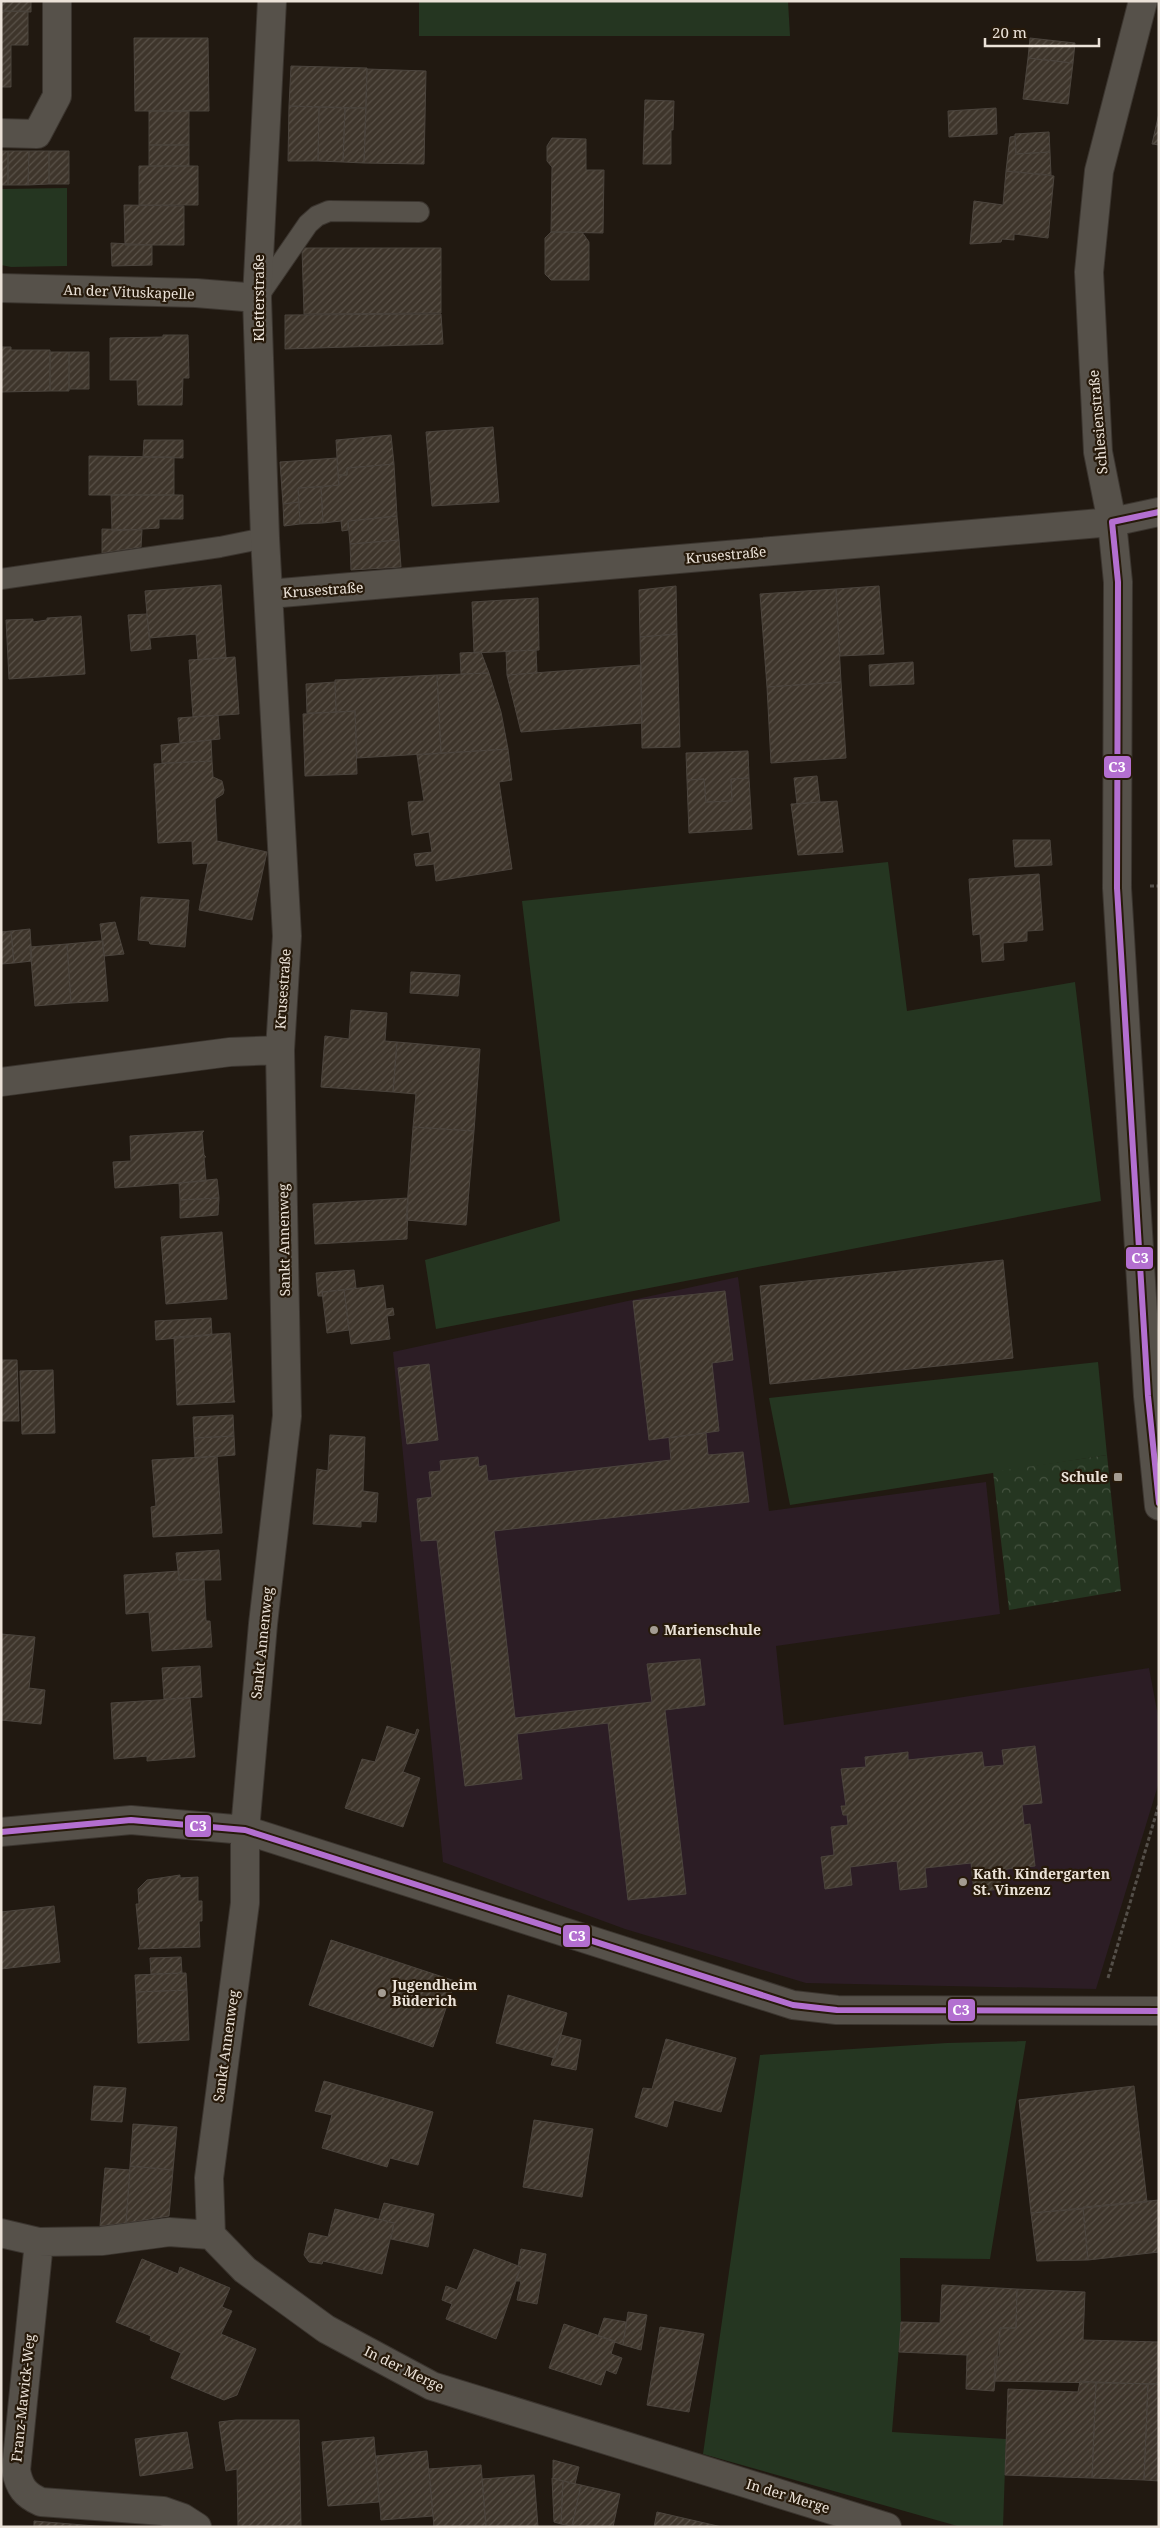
<svg xmlns="http://www.w3.org/2000/svg" width="1160" height="2528" viewBox="0 0 1160 2528" font-family="'Noto Serif',serif">
	<style>
		.education { fill: #2c1d25 }
		.grass { fill: #253621 }
		.park { fill: url(#park-crowns) }
		.building { fill: url(#building-hatch); stroke: #4b443d }
		.lines { fill: none; stroke-linecap: round; stroke-linejoin: round }
		.lane-casing { stroke: #3b352f; stroke-width: 22 }
		.street-casing { stroke: #3b352f; stroke-width: 30 }
		.path { stroke: #544f49; stroke-width: 3; stroke-dasharray: 4 2.5; stroke-linecap: butt }
		.lane { stroke: #56514a; stroke-width: 20 }
		.street { stroke: #56514a; stroke-width: 28 }
		.bus-1-casing { stroke: #271a0b; stroke-width: 10 }
		.bus-1 { stroke: #b36fd0; stroke-width: 6 }
		.poi-dot { fill: #a49c92; stroke: #271a0b; stroke-width: 2 }
		.labels { text-anchor: middle; stroke-width: 4.5; stroke-linejoin: round; paint-order: stroke }
		.street-label { font-size: 14px; fill: #ebe2d8; stroke: #271a0b }
		.poi-label { font-size: 14px; font-weight: bold; fill: #ebe2d8; stroke: #271a0b; text-anchor: start }
		.line-badge { stroke: #271a0b; stroke-width: 2 }
		.badge-label { font-size: 14px; text-anchor: middle; font-weight: bold; fill: #fff }
	</style>
	<defs>
		<pattern id="park-crowns" width="20" height="18" patternUnits="userSpaceOnUse" patternTransform="scale(1.25)"><rect width="20" height="18" fill="#253621"/><path d="M2 6a3 3 0 1 1 6 0M12 15a3 3 0 1 1 6 0" fill="none" stroke="#455340"/></pattern>
		<pattern id="building-hatch" width="6" height="6" patternUnits="userSpaceOnUse" patternTransform="scale(1.25)"><rect width="6" height="6" fill="#3e352b"/><path d="M-1 1l2-2M0 6l6-6M5 7l2-2" fill="none" stroke="#5a5249"/></pattern>
	</defs>
	<rect width="100%" height="100%" fill="#211911"/>
	<!-- education -->
	<path class="education" d="M738 1277 769 1511 986 1482 1000 1614 776 1646 784 1725 1149 1668 1159 1721V1782L1096 1989 806 1983 625 1929 443 1862 393 1352Z"/>
	<!-- grass -->
	<path class="grass" d="M419 1H788L790 36H419Z
		M67 188V266L11 267 1 265V189Z
		M888 862 907 1011 1075 982 1101 1201 436 1329 425 1260 560 1221 522 901Z
		M1098 1362 1107 1455 790 1505 769 1398Z
		M1026 2041 990 2259 900 2258 901 2322 892 2432 1006 2439 1003 2527H961L703 2454 760 2055 947 2043Z"/>
	<!-- park -->
	<path class="park" d="M1107 1455 1121 1591 1009 1610 993 1472Z"/>
	<!-- building -->
	<path class="building" d="M1 1H31V12L1 11Z
		M1 11H28V45H11V87H1Z
		M134 38H208L209 111H135Z
		M1030 38 1075 43 1073 63 1028 58Z
		M1028 58 1073 63 1068 104 1023 99Z
		M291 66 367 68 366 108 289 106Z
		M367 69 426 71 424 164 364 163Z
		M645 100 674 101 673 130H671V164H643Z
		M289 106 319 107 318 161H288Z
		M319 107 345 108 343 162 318 161Z
		M345 108H366L364 163 343 162Z
		M996 108 997 134 949 137 948 111Z
		M149 111H189V145H149Z
		M1159 113V145L1152 144Z
		M1049 132 1050 152 1016 154 1015 134Z
		M1015 136 1016 154 1050 152 1051 175 1006 171 1010 137Z
		M552 138 586 139V170H604L603 233 551 232 552 167 547 161V146Z
		M149 145H189V166H149Z
		M1 151H8V185H1Z
		M8 151H29L28 185H8Z
		M29 151H49V184L28 185Z
		M49 151H69V184H49Z
		M139 166H198V205H139Z
		M1006 171 1054 176 1048 238 1014 234V240L1002 239 1001 242 970 244 974 201 1003 205Z
		M124 205 184 206V245H125Z
		M551 232H582L589 242V280H551L545 274V238Z
		M111 243 152 245V265L112 266Z
		M302 248H441V313L304 314Z
		M441 314 443 344 285 349V315Z
		M163 335H188L189 378H183L182 405H138L137 380H110V338L163 337Z
		M1 347H11V350H50V391L1 392Z
		M50 352H69V391H50Z
		M69 352H89V389H69Z
		M493 427 499 502 432 506 426 432Z
		M391 435 394 464 347 468V475H338L336 440Z
		M144 440H183V458L143 457Z
		M89 456 174 457V495H89Z
		M337 458 339 485 298 488 299 502 283 504 280 462Z
		M394 464 397 516 348 521V530L342 531 341 521 323 523 321 487 339 485 338 475H347V468Z
		M321 487 323 523 300 524 298 488Z
		M111 495H183V519H159V528L112 531Z
		M299 502 300 524 284 526 283 504Z
		M397 516 399 540 350 544 348 521Z
		M102 529 142 530 141 547 102 553Z
		M399 540 401 567 351 570 350 544Z
		M221 585 226 658 198 660 196 634 149 638 145 591Z
		M676 586 677 634 640 637 639 590Z
		M879 586 884 654 840 656 836 589Z
		M836 589 841 682 767 687 760 594Z
		M538 598 539 650 474 653 472 602Z
		M147 614 151 649 131 651 128 615Z
		M81 616 85 674 9 679 6 620 33 619V622L47 620V618Z
		M677 634 680 747 642 748 640 637Z
		M536 650 537 673 507 675 506 651Z
		M481 652 489 673 461 674 460 653Z
		M235 657 239 714 193 717 189 660Z
		M913 662 914 684 870 686 869 665Z
		M641 665 642 723 521 732 507 675Z
		M489 673 501 712 508 749 441 753 437 675Z
		M437 675 441 753 357 758 355 711 336 712 335 680Z
		M335 682 336 712 307 713 306 684Z
		M841 682 846 758 771 763 767 687Z
		M355 711 357 774 305 776 303 714Z
		M218 715 220 739 180 743 178 718Z
		M211 740 212 761 162 763 161 745Z
		M508 749 512 780 499 782 512 869 436 881 434 864 416 866 414 854 432 852 429 832 412 835 408 802 424 801 417 755Z
		M748 751 749 778 731 779 732 801 706 802 704 779 687 780 686 753Z
		M212 761 213 777 222 781 224 790 223 794 215 799 217 841 267 852 252 920 199 910 208 863 193 864 192 841 158 843 154 764Z
		M817 776 820 802 797 804 794 778Z
		M749 778 752 829 689 833 687 780 704 779 706 802 732 801 731 779Z
		M837 801 843 852 798 855 791 804Z
		M1013 840H1050L1052 865 1015 867Z
		M1039 874 1043 930 1027 931V941L1003 943 1004 960 982 962 980 934 973 935 969 879Z
		M141 897 189 900 185 947 150 944 149 941 138 940Z
		M115 922 124 954 104 956 100 924Z
		M30 929 32 961 14 963 11 931Z
		M11 931 14 963 1 964V932Z
		M100 941H103L108 1001 71 1003 67 944Z
		M67 944 71 1003 35 1006 30 947Z
		M411 972 460 975 458 996 410 993Z
		M351 1010 387 1013 385 1041 397 1042 393 1092 321 1087 325 1036 349 1039Z
		M397 1042 480 1049 474 1131 413 1127 416 1094 393 1092Z
		M413 1127 474 1131 466 1225 406 1220Z
		M204 1131 202 1133 204 1155 206 1157H204L206 1181 115 1188 113 1162 131 1161 130 1136Z
		M217 1179 219 1198 180 1200 179 1183Z
		M219 1198 218 1215 180 1218V1200Z
		M408 1198 407 1239 315 1244 313 1204Z
		M222 1232 227 1299 166 1304 161 1237Z
		M1003 1260 1013 1358 770 1384 760 1286Z
		M354 1270 356 1288 322 1292 323 1296H318L316 1273Z
		M383 1285 386 1309 393 1308 394 1315 387 1316 390 1339 351 1344 344 1290Z
		M344 1290 349 1330 327 1333 322 1292Z
		M725 1291 733 1360 712 1363 719 1431 649 1440 633 1301Z
		M211 1318 212 1335 156 1340 155 1321Z
		M230 1333 234 1400 235 1402 177 1405 174 1337Z
		M1 1360H17L19 1421H1Z
		M429 1364 438 1440 407 1444 398 1368Z
		M53 1370 55 1433 22 1434 20 1371Z
		M233 1415 234 1436 194 1438 193 1417Z
		M706 1433 708 1455 743 1452 749 1502 494 1531 515 1718 652 1702 647 1664 700 1659 705 1705 665 1710 686 1894 628 1900 608 1723 517 1734 522 1779 465 1786 437 1540 421 1541 417 1499 432 1497 429 1472 441 1471 440 1461 478 1457 479 1467 486 1465 488 1481 671 1460 669 1438Z
		M330 1435 365 1437 363 1491 378 1493 376 1522 361 1521V1527L313 1524 317 1469 328 1471Z
		M234 1436 235 1455 195 1458 194 1438Z
		M217 1456 222 1533 153 1537 151 1507 156 1506 152 1460Z
		M219 1550 221 1580H179L176 1553Z
		M179 1571V1580L204 1579 206 1621H210L212 1647 152 1651 149 1612 126 1614 124 1575Z
		M1 1634 35 1637 29 1688 45 1690 41 1724 1 1720Z
		M200 1666 202 1697 164 1699 162 1668Z
		M190 1698 195 1757 147 1761V1756L114 1759 111 1703Z
		M387 1726 415 1735 417 1729 419 1730 403 1772 420 1778 403 1827 345 1808 362 1759 375 1762Z
		M1035 1746 1042 1803 1022 1805 1024 1825 1030 1824 1035 1866 999 1870 1001 1889 974 1892 971 1863 925 1868 927 1887 900 1890 897 1861 850 1867 852 1885 825 1889 821 1857 834 1855 831 1827 848 1825 847 1815H843L841 1806H846L841 1769 866 1767 865 1757 908 1752V1760L982 1752 984 1767 1004 1765 1002 1750Z
		M180 1875V1878L198 1877V1901H202V1921H199L200 1947 138 1949 140 1946 136 1904H139L138 1889 147 1880Z
		M54 1906 60 1962 1 1969V1912Z
		M331 1940 455 1981 433 2047 309 2005Z
		M181 1957 182 1973 151 1974 150 1958Z
		M186 1973 187 1990 136 1992 135 1975Z
		M187 1990 189 2040 138 2043 136 1992Z
		M508 1995 567 2013 555 2058 496 2043Z
		M561 2035 581 2040 576 2070 551 2065Z
		M666 2039 736 2058 721 2112 674 2100 667 2127 635 2117 643 2088 652 2089Z
		M324 2081 433 2112 418 2165 390 2158 387 2167 322 2148 332 2115 315 2111Z
		M94 2086 126 2088 122 2122 91 2120Z
		M1134 2086 1147 2202 1031 2213 1019 2100Z
		M534 2120 593 2129 582 2197 523 2187Z
		M133 2124 177 2127 173 2170 130 2166Z
		M130 2166 173 2170 169 2216 126 2223Z
		M105 2168 130 2170 126 2223 100 2226Z
		M1159 2200V2252L1088 2260 1083 2207Z
		M384 2203 434 2214 428 2247 391 2239 394 2223 379 2219Z
		M335 2209 394 2223 382 2274 323 2261 322 2264 309 2262 304 2255 309 2233 328 2237Z
		M1083 2209 1088 2260 1037 2261 1031 2213Z
		M474 2249 521 2267 496 2339 446 2319 452 2304 442 2300 446 2286 457 2290Z
		M521 2249 546 2254 537 2304 517 2300 521 2281H515L521 2267 518 2266Z
		M142 2259 178 2274 180 2267 230 2288 222 2307 232 2311 221 2334 256 2349 237 2395 224 2400 171 2378 181 2353 150 2340 151 2336 116 2322Z
		M942 2285 1017 2289 1016 2328H1000L994 2391 966 2389 967 2355 899 2352 901 2322 940 2323Z
		M1017 2289 1085 2292 1083 2340 1159 2342V2384L994 2381 995 2357H999L1000 2328H1016Z
		M628 2312 647 2315 641 2350 623 2345Z
		M604 2318 626 2322 623 2345 598 2336Z
		M564 2324 615 2341 611 2354 622 2358 616 2374 606 2370 601 2385 549 2368Z
		M660 2327 704 2334 689 2412 647 2405Z
		M1080 2381 1096 2382 1092 2478 1005 2475 1008 2389 1078 2392Z
		M1096 2382 1148 2384 1144 2480 1092 2478Z
		M1148 2384H1159V2481L1144 2480Z
		M236 2420H299L301 2527H238L237 2469 226 2471 219 2422Z
		M187 2432 193 2468 140 2476 135 2439Z
		M374 2437 379 2502 328 2506 322 2442Z
		M427 2451 433 2516 381 2520 376 2456Z
		M553 2460 579 2467 575 2484 553 2478Z
		M481 2465 486 2527H434L429 2469Z
		M534 2475 538 2527H486L482 2479Z
		M552 2478 563 2481 561 2524 554 2522Z
		M563 2481 581 2485 572 2526 561 2524Z
		M581 2485 620 2494 613 2527 572 2526Z
		M657 2512 722 2527H654Z
		M34 2521 108 2527H34Z"/>
	<g class="lines">
		<defs>
			<path id="lane" d="M257 298 308 224 317 216 329 211 419 212
				M1 579 220 547 265 538"/>
			<path id="street" d="M1143 1 1099 171 1089 272 1098 452 1112 522 1118 582 1117 888 1148 1396 1159 1506
				M1 133 37 134 57 96V1
				M1 288 196 293 257 298
				M269 594 1112 522 1159 512
				M1 1082 230 1052 280 1050
				M1 1832 131 1820 245 1830 793 2005 837 2010 1159 2011
				M1 2233 39 2242 102 2241 169 2232 211 2235 245 2270 326 2329 432 2386 887 2527
				M211 2235 209 2178 245 1903V1830L263 1624 287 1416 280 1050 287 936 265 538 257 298 272 1
				M39 2242 16 2470C19 2487 25 2495 41 2502L163 2511 183 2518 197 2527"/>
		</defs>
		<!-- lane casing -->
		<use href="#lane" class="lane-casing"/>
		<!-- street casing -->
		<use href="#street" class="street-casing"/>
		<!-- path -->
		<path class="path" d="M1150 886H1159
			M1108 1978 1159 1804"/>
		<!-- lane -->
		<use href="#lane" class="lane"/>
		<!-- street -->
		<use href="#street" class="street"/>
		<defs>
			<path id="bus-1" d="M1112 522 1118 582 1117 888 1148 1396 1159 1503
				M1112 522 1159 512
				M1 1832 131 1820 245 1830 793 2005 837 2010 1159 2011"/>
		</defs>
		<!-- bus-1 casing -->
		<use href="#bus-1" class="bus-1-casing"/>
		<!-- bus-1 -->
		<use href="#bus-1" class="bus-1"/>
	</g>
	<!-- markers -->
	<g class="poi-dot">
		<rect x="1113" y="1472" width="10" height="10" rx="2.5"/>
		<circle cx="654" cy="1630" r="5"/>
		<circle cx="963" cy="1882" r="5"/>
		<circle cx="382" cy="1993" r="5"/>
	</g>
	<g class="labels">
		<!-- street labels -->
		<g class="street-label">
			<text transform="translate(129 292) rotate(2)" y="5">An der Vituskapelle</text>
			<text transform="translate(259 298) rotate(-90)" y="5">Kletterstraße</text>
			<text transform="translate(1098 422) rotate(-95)" y="5">Schlesienstraße</text>
			<text transform="translate(726 555) rotate(-5)" y="5">Krusestraße</text>
			<text transform="translate(323 590) rotate(-4)" y="5">Krusestraße</text>
			<text transform="translate(283 989) rotate(-86)" y="5">Krusestraße</text>
			<text transform="translate(284 1240) rotate(-91)" y="5">Sankt Annenweg</text>
			<text transform="translate(262 1643) rotate(-84)" y="5">Sankt Annenweg</text>
			<text transform="translate(226 2046) rotate(-82)" y="5">Sankt Annenweg</text>
			<text transform="translate(404 2369) rotate(26)" y="5">In der Merge</text>
			<text transform="translate(23 2398) rotate(-84)" y="5">Franz-Mawick-Weg</text>
			<text transform="translate(788 2496) rotate(17)" y="5">In der Merge</text>
		</g>
		<!-- poi labels -->
		<g class="poi-label">
			<text x="1108" y="1482" text-anchor="end">Schule</text>
			<text x="664" y="1635">Marienschule</text>
			<text x="973" y="1879">Kath. Kindergarten<tspan x="973" dy="16">St. Vinzenz</tspan></text>
			<text x="392" y="1990">Jugendheim<tspan x="392" dy="16">Büderich</tspan></text>
		</g>
	</g>
	<g class="line-badge">
		<rect x="1103" y="755" width="29" height="24" rx="5" fill="#b36fd0"/>
		<rect x="1125" y="1246" width="29" height="24" rx="5" fill="#b36fd0"/>
		<rect x="184" y="1814" width="28" height="24" rx="5" fill="#b36fd0"/>
		<rect x="562" y="1924" width="29" height="24" rx="5" fill="#b36fd0"/>
		<rect x="947" y="1998" width="29" height="24" rx="5" fill="#b36fd0"/>
	</g>
	<g class="badge-label">
		<text x="1117" y="772">C3</text>
		<text x="1140" y="1263">C3</text>
		<text x="198" y="1831">C3</text>
		<text x="577" y="1941">C3</text>
		<text x="961" y="2015">C3</text>
	</g>
	<!-- border -->
	<rect width="1160" height="2528" fill="none" stroke="#ebe2d8" stroke-width="5"/>
	<!-- scale -->
	<path d="M985 38v8h114v-8" fill="none" stroke="#ebe2d8" stroke-width="2.5"/>
	<text x="992" y="38" font-size="15" fill="#ebe2d8" stroke="#271a0b" stroke-width="4" paint-order="stroke">20 m</text>
</svg>
